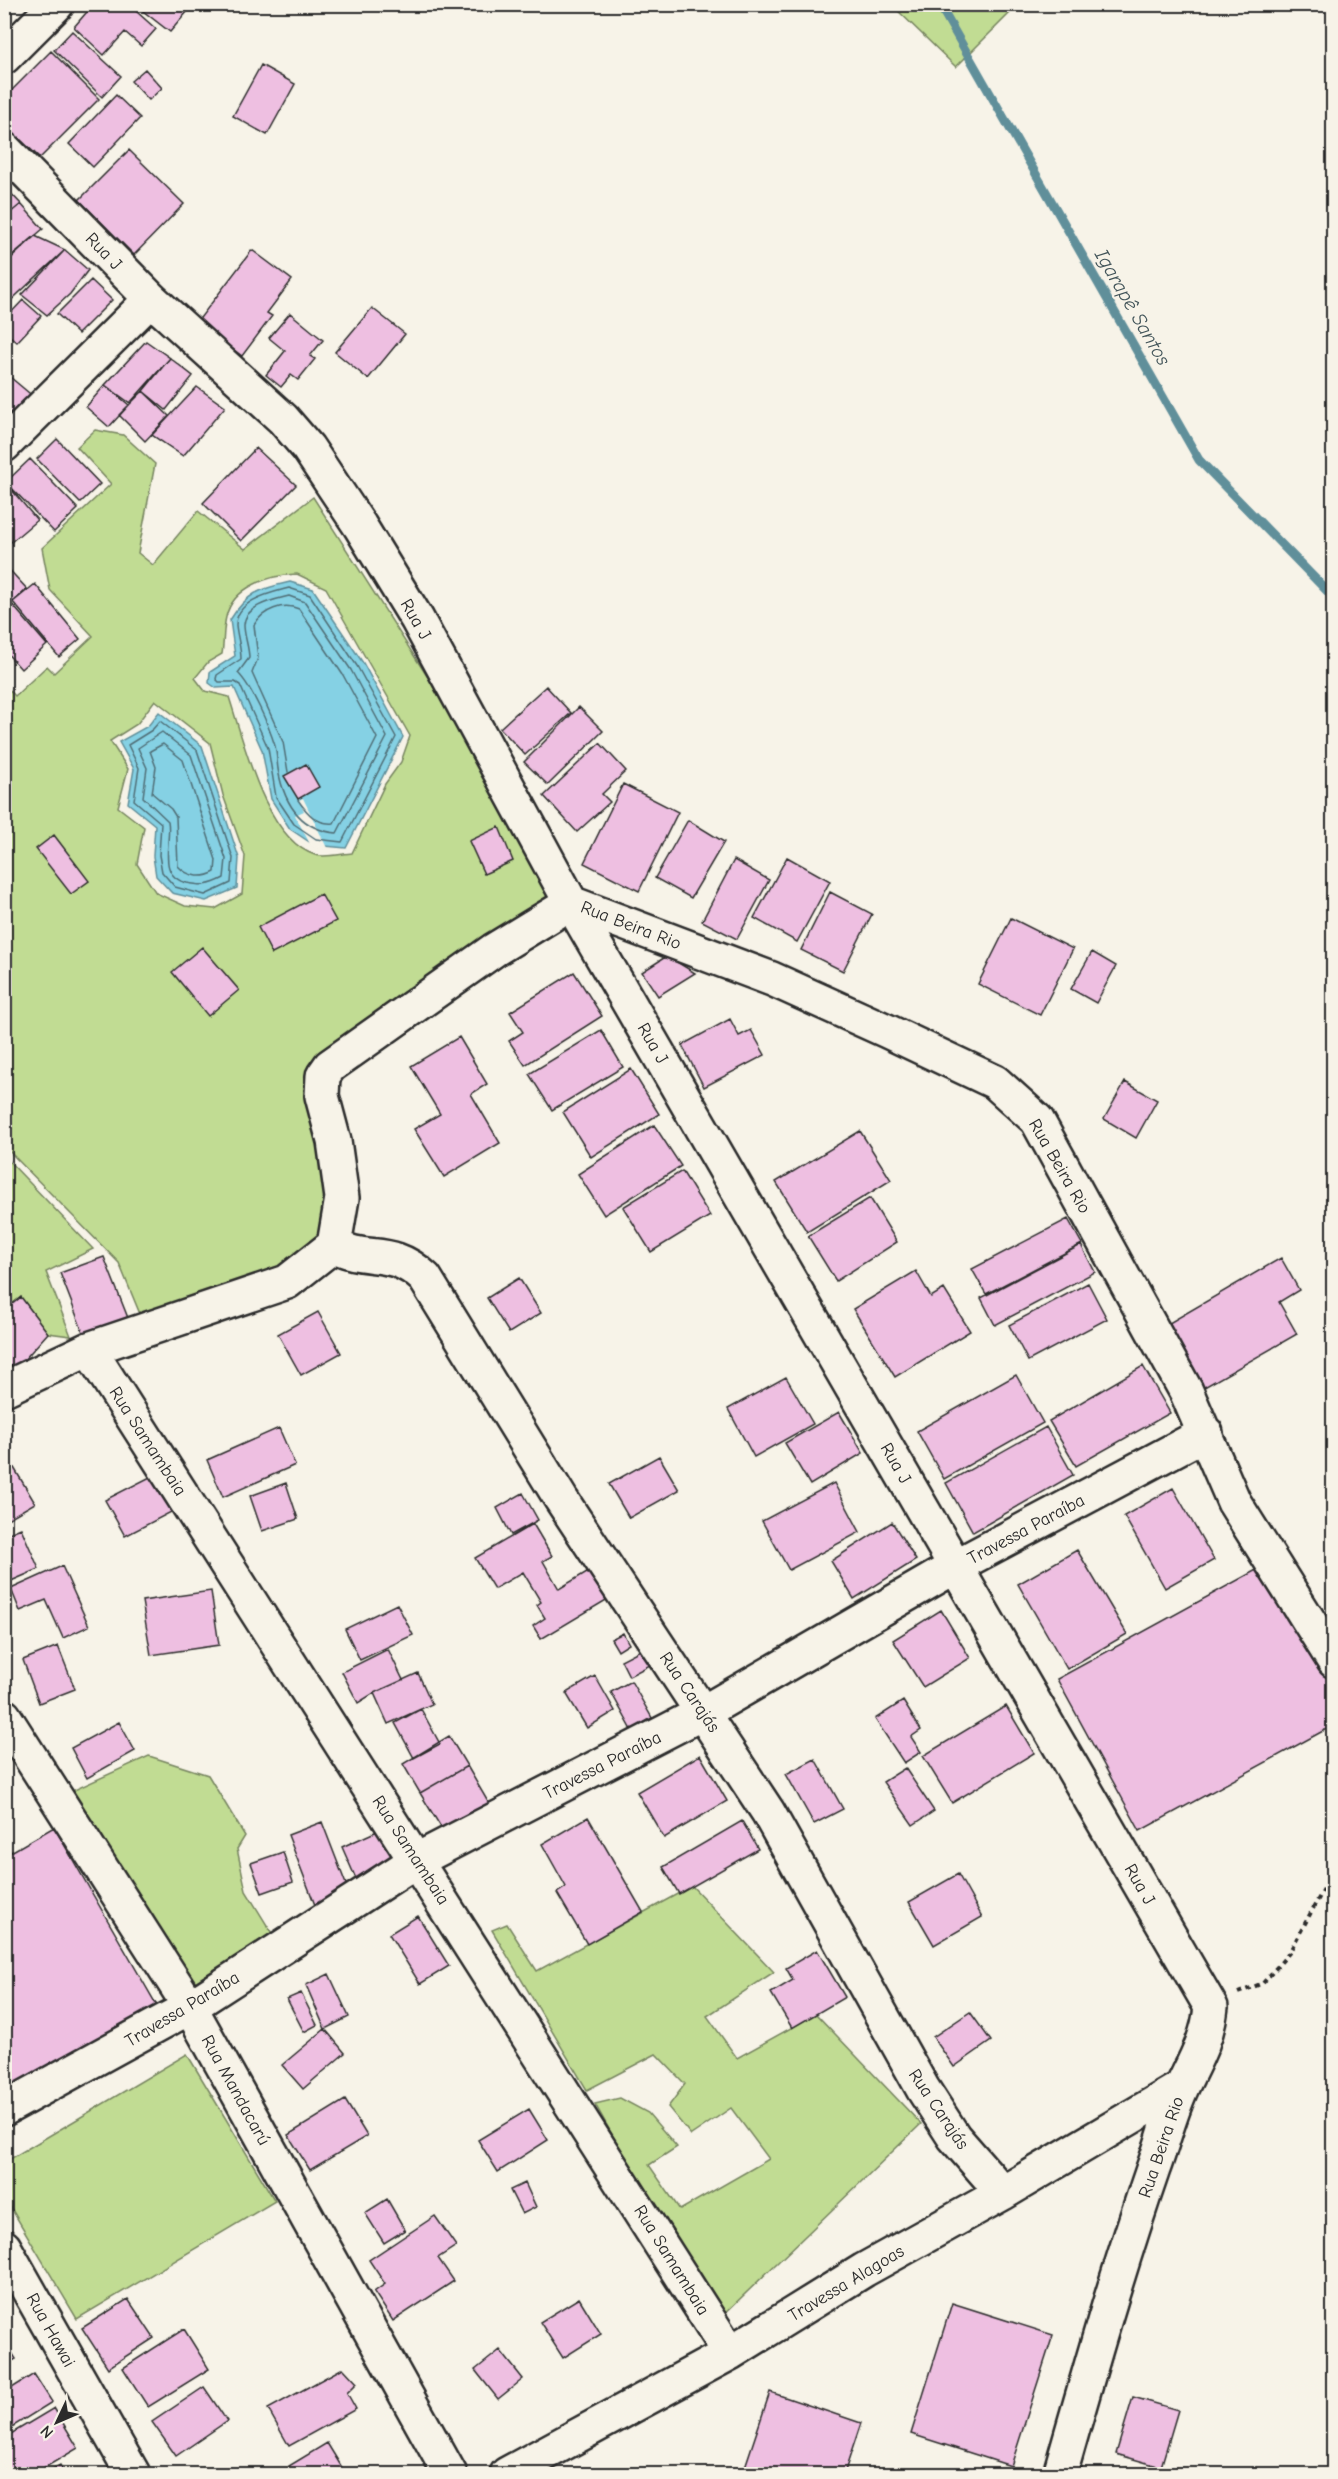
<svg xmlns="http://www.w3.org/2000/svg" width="1338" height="2479" viewBox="0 0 1338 2479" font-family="'Comic Neue',sans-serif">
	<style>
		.green { fill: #c1dc93; stroke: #76845f; stroke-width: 1.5; fill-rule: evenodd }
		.water { fill: #85d1e4; stroke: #618f9a; stroke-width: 1.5 }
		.pier { fill: #f7f3e8 }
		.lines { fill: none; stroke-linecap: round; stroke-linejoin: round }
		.shore { stroke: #4f6d75; stroke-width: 1.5 }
		.stream { stroke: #618f9a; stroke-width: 9 }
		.building { fill: #eebfe1; stroke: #2b2b2b; stroke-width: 1.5 }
		.street-casing { stroke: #2b2b2b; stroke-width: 38 }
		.path { stroke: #2b2b2b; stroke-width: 4; stroke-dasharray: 4.5 4.5; stroke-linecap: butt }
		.street { stroke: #f7f3e8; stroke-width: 33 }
		.labels { text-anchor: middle; stroke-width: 4.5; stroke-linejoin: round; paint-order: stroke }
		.street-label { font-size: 18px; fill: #2b2b2b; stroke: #f7f3e8 }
		.water-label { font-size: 20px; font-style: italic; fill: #425459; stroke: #f7f3e8 }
	</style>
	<rect width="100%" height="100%" fill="#f7f3e8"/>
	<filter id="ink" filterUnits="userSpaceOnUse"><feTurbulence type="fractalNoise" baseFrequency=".0167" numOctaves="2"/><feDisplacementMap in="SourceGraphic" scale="12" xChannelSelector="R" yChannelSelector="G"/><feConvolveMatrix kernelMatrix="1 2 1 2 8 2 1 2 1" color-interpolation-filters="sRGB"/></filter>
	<g filter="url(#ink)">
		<!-- green -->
		<path class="green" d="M892 5H1018L956 67Z
			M95 430 123 435 155 464 138 553 153 565 198 511 245 549 313 497 581 918 323 1064 335 1198 327 1242 278 1276 147 1331 119 1263 5 1147 4 684 15 696 47 666 54 673 93 636 50 590 42 548 111 484 77 447ZM297 574 326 588 410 736 401 762 385 784 352 853C341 854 325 858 315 855 265 839 244 742 229 697L205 691 195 678 208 662 222 654C224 642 223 629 226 617 233 586 271 575 297 574ZM155 700 210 743 223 795 245 856 242 894 215 909 185 906 156 893 137 864 144 827 118 807 128 769 110 741 137 724Z
			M4 1156 93 1249 46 1272 71 1336 48 1333 21 1297 5 1309Z
			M149 1756 208 1775 245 1836 237 1849 246 1891 281 1948 195 2004 61 1796Z
			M692 1886 774 1972 707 2016 737 2058 816 2014 921 2124 717 2321 595 2104 620 2098 648 2113 677 2147 649 2165 680 2210 769 2159 731 2108 691 2135 668 2107 685 2084 656 2054 587 2090 492 1930 507 1924 537 1971Z
			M187 2054 275 2201 77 2319 5 2198V2162Z"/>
		<!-- water -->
		<path class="water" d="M290 582 313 589 363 663 403 737 346 848 314 845 290 829 271 799 262 750 234 687 216 688 209 683 210 672 235 656 230 620C247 593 259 589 290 582Z
			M159 712 202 746 239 858 237 888 206 901 172 893 156 876 153 856 155 825 128 803 134 769 119 742 148 726Z"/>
		<!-- pier -->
		<path class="pier" d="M303 798 327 848 326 849 311 846 295 815 304 811 299 800Z"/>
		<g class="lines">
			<!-- shore -->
			<path class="shore" d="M289 588 310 595 357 666 396 737 342 842 316 839 294 824 276 797 268 748 240 685 235 682H219L216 679 217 675 241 659C241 647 237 636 236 625 236 600 271 593 289 588Z
				M289 596 305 602 351 670 387 737 337 833C300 830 284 804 278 769 277 762 277 754 275 746 269 726 252 687 238 673L249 658C249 647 244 636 244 625 245 605 274 600 289 596Z
				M160 721 197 750 233 858 231 883 205 895 175 887 162 872 159 855 161 823 134 800 139 768 128 745 152 730Z
				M162 732 191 755 226 859 224 878C209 886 202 886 187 883 156 876 172 842 168 821L143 797 147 768 138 748Z
				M163 744 183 760 216 860 215 872C202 879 188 877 178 866L176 817 171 809 152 793 156 767 150 751Z
				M288 772 283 742 252 673 258 658 254 625C263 610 283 602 299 609L343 675 377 738 334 823C317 825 307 813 298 800"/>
			<!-- stream -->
			<path class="stream" d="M939 4 1199 460 1334 598"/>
		</g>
		<!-- building -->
		<path class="building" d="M90 4H128L156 29 141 46 125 32 104 55 74 27 92 6Z
			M140 4H177L187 12 170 32 138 7Z
			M72 31 121 76 102 97 54 50Z
			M51 51 99 99 40 158 4 124V98Z
			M261 65 295 84 267 135 233 116Z
			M145 69 162 88 149 100 131 81Z
			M116 95 140 118 93 167 69 144Z
			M129 150 184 204 134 255 79 200Z
			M4 186 21 204 4 218Z
			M21 204 43 229 4 262V218Z
			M35 236 65 250 6 305 4 265Z
			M65 250 88 270 70 294 47 315 22 295Z
			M252 250 292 280 267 313 272 316 242 356 197 322Z
			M91 280 112 300 78 334 57 314Z
			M23 300 41 316 17 342 4 331V320Z
			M372 308 405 334 368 379 335 352Z
			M290 313 323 340 310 356 315 359 298 380 291 375 281 387 266 375 285 351 269 338Z
			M146 341 170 358 130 403 105 385Z
			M170 358 193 376 166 410 143 391Z
			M4 372 35 398 17 418 4 407Z
			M105 385 129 405 109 427 86 407Z
			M197 387 225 407 183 456 152 435Z
			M143 391 169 416 145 441 119 415Z
			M57 439 100 484 80 503 37 459Z
			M256 448 296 485 241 541 203 503Z
			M30 459 78 509 54 532 6 482Z
			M11 489 37 520 4 548V495Z
			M4 564 27 589 13 602 4 592Z
			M35 584 80 639 59 657 13 602Z
			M4 595 47 645 21 669 4 650Z
			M546 686 571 713 525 755 500 728Z
			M579 707 603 731 548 785 524 762Z
			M600 743 626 771 602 794 610 802 577 832 544 796Z
			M306 764 319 787 298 799 284 776Z
			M623 784 678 812 639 891 584 863Z
			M688 820 724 842 691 898 655 878Z
			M499 827 513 861 484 874 469 841Z
			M54 835 89 881 71 894 36 849Z
			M787 857 830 881 797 942 754 918Z
			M734 860 769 880 737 939 702 921Z
			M830 892 872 914 843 971 801 950Z
			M321 894 336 921 272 954 258 927Z
			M1011 918 1073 949 1040 1015 978 984Z
			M202 947 239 990 208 1016 172 972Z
			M1092 952 1116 966 1096 1003 1071 989Z
			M667 956 695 973 658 996 642 972Z
			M574 972 602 1016 525 1065 509 1041 523 1032 510 1012Z
			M730 1019 739 1036 751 1030 765 1055 704 1087 682 1045Z
			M601 1030 623 1067 552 1110 529 1074Z
			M459 1037 487 1084 471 1094 500 1143 444 1177 414 1129 440 1114 411 1066Z
			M631 1069 659 1114 591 1157 563 1112Z
			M1125 1082 1157 1100 1136 1138 1104 1119Z
			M654 1125 681 1166 604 1215 578 1174Z
			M860 1131 891 1180 807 1232 776 1182Z
			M682 1171 710 1216 651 1252 623 1207Z
			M870 1198 897 1242 836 1281 808 1236Z
			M1068 1219 1082 1244 986 1294 972 1269Z
			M1081 1245 1095 1272 995 1325 981 1298Z
			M104 1257 130 1323 86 1340 60 1273Z
			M1281 1258 1299 1290 1279 1302 1297 1334 1201 1389 1164 1326Z
			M916 1271 931 1297 944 1289 970 1331 895 1377 853 1309Z
			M519 1278 541 1313 509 1333 487 1298Z
			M1088 1283 1107 1319 1028 1361 1009 1325Z
			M21 1297 48 1333 6 1380 4 1311Z
			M318 1312 341 1353 301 1375 278 1334Z
			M1143 1366 1170 1413 1076 1466 1049 1421Z
			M1016 1375 1043 1423 944 1479 917 1431Z
			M786 1377 813 1424 754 1457 728 1409Z
			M839 1412 863 1453 810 1485 785 1443Z
			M1046 1427 1073 1475 973 1532 946 1483Z
			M279 1428 295 1465 223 1497 207 1460Z
			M4 1451 35 1503 4 1521Z
			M659 1456 679 1490 629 1518 609 1484Z
			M156 1474 175 1510 125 1536 105 1500Z
			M286 1483 298 1519 262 1531 250 1496Z
			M834 1483 860 1532 789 1570 762 1521Z
			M1173 1488 1214 1560 1165 1588 1124 1516Z
			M523 1493 538 1520 511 1535 497 1508Z
			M892 1522 916 1560 854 1599 831 1561Z
			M533 1524 552 1556 543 1561 559 1589 595 1567 613 1596 541 1639 533 1626 545 1618 537 1605 541 1602 523 1572 494 1589 475 1558Z
			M21 1528 39 1569 4 1584V1535Z
			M1077 1550 1127 1634 1067 1669 1018 1584Z
			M1269 1563 1334 1680V1725L1140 1831 1057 1679Z
			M62 1566 89 1626 63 1638 46 1600 20 1611 11 1589Z
			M211 1591 219 1645 151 1655 142 1601Z
			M397 1604 413 1635 360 1660 345 1629Z
			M941 1610 970 1658 923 1687 893 1640Z
			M623 1633 629 1644 618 1651 611 1639Z
			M58 1646 75 1689 39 1703 23 1660Z
			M648 1646 656 1662 629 1676 621 1660Z
			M388 1649 403 1680 374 1693 358 1703 342 1672Z
			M418 1673 432 1704 388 1724 374 1693Z
			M595 1676 615 1711 587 1728 566 1693Z
			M631 1681 652 1718 632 1730 611 1692Z
			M903 1701 921 1730 911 1737 921 1752 904 1763 875 1719Z
			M1006 1706 1034 1753 952 1803 923 1756Z
			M421 1709 440 1744 414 1758 395 1723Z
			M119 1722 135 1751 87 1778 71 1748Z
			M449 1736 467 1766 420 1793 403 1764Z
			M700 1755 727 1801 664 1838 637 1792Z
			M815 1759 843 1809 814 1824 786 1774Z
			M467 1766 491 1807 445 1834 420 1793Z
			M905 1768 934 1811 913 1825 883 1782Z
			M588 1817 643 1912 587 1944 557 1893 566 1887 542 1844Z
			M742 1821 758 1849 679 1894 663 1867Z
			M322 1822 349 1892 315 1905 288 1835Z
			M54 1827 157 2006 4 2093V1856Z
			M386 1827 401 1861 357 1881 342 1847Z
			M283 1852 293 1882 262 1893 251 1863Z
			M958 1874 982 1917 934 1945 909 1902Z
			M418 1916 449 1966 420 1984 389 1934Z
			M817 1950 845 1997 792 2028 771 1993 793 1980 786 1968Z
			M329 1974 349 2017 325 2029 306 1985Z
			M301 1993 317 2025 304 2032 287 1999Z
			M970 2012 991 2041 954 2067 933 2037Z
			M325 2029 345 2053 303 2089 282 2065Z
			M345 2100 367 2136 310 2170 288 2135Z
			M529 2109 548 2140 498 2172 478 2140Z
			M525 2183 536 2207 522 2214 510 2190Z
			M387 2199 405 2230 384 2243 365 2213Z
			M435 2216 456 2246 438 2258 454 2281 393 2321 374 2292 385 2284 369 2260Z
			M579 2298 601 2334 563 2358 540 2322Z
			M128 2299 154 2338 108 2368 82 2328Z
			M952 2303 1053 2335 1011 2466 911 2434Z
			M184 2329 209 2369 148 2407 123 2368Z
			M4 2340 16 2359 4 2366Z
			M500 2350 523 2379 498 2399 475 2370Z
			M343 2368 357 2383 347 2393 356 2409 289 2446 268 2409Z
			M34 2374 52 2402 4 2432V2393Z
			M204 2387 227 2421 176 2456 152 2422Z
			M770 2392 861 2423 844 2474H766L745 2467Z
			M1133 2397 1178 2410 1161 2467 1116 2454Z
			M54 2408 78 2448 34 2474H4V2438Z
			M327 2443 346 2474H294L289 2466Z
			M60 2465 65 2474H43Z"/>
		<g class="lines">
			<defs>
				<path id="street" d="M4 57 57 4
					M4 149 151 299 283 419 308 448 360 526 417 619 571 903 1211 2007C1208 2038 1195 2060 1182 2087 1170 2113 1163 2142 1153 2169 1118 2270 1089 2372 1060 2474
					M4 445 151 299
					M334 1245C367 1264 390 1245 425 1278L561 1499 768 1812 923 2089 954 2137 1003 2193
					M89 1349 730 2353
					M4 1389 89 1349 287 1282 334 1245 342 1198 334 1141 322 1096 323 1076 330 1066 494 950 571 903 772 979 887 1031 995 1082 1037 1120 1186 1391 1234 1502 1334 1661
					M4 1716 190 2007 450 2474
					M4 2109 190 2007 417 1860 704 1712 956 1566 1206 1433
					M4 2247 133 2474
					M507 2474 730 2353 864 2270 1003 2193 1182 2087"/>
			</defs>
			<!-- street casing -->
			<use href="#street" class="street-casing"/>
			<!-- path -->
			<path class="path" d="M1238 1993 1263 1983 1289 1953 1334 1870"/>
			<!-- street -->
			<use href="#street" class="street"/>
		</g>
	</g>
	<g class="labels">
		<!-- street labels -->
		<g class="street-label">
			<text transform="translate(104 251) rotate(46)" y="6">Rua J</text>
			<text transform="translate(416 619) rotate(60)" y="6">Rua J</text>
			<text transform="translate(631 925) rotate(21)" y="6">Rua Beira Rio</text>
			<text transform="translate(653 1043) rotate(60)" y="6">Rua J</text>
			<text transform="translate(1060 1166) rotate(60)" y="6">Rua Beira Rio</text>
			<text transform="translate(148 1441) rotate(57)" y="6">Rua Samambaia</text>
			<text transform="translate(896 1463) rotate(60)" y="6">Rua J</text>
			<text transform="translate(1026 1529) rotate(-28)" y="6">Travessa Paraíba</text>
			<text transform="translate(690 1692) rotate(56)" y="6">Rua Carajás</text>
			<text transform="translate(602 1765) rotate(-27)" y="6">Travessa Paraíba</text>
			<text transform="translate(411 1850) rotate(57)" y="6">Rua Samambaia</text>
			<text transform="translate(1140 1884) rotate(60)" y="6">Rua J</text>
			<text transform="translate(182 2009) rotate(-31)" y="6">Travessa Paraíba</text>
			<text transform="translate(236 2090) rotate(61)" y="6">Rua Mandacarú</text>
			<text transform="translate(939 2109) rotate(56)" y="6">Rua Carajás</text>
			<text transform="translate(1161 2147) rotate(-71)" y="6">Rua Beira Rio</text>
			<text transform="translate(672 2260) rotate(58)" y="6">Rua Samambaia</text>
			<text transform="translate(846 2283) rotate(-31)" y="6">Travessa Alagoas</text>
			<text transform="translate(51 2330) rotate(61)" y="6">Rua Hawai</text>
		</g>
		<!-- water labels -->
		<g class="water-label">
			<text transform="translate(1133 307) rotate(60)" y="7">Igarapê Santos</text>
		</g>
	</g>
	<!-- margin -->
	<rect width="1338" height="2479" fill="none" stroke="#f7f3e8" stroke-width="24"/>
	<rect x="12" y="12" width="1314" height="2455" fill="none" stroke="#2b2b2b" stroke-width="2" filter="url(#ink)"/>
	<!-- north arrow -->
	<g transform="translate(57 2422) rotate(226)" stroke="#f7f3e8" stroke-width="4.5" paint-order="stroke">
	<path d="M0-4.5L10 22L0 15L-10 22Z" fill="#2b2b2b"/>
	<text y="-9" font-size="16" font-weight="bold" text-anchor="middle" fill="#2b2b2b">N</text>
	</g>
</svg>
